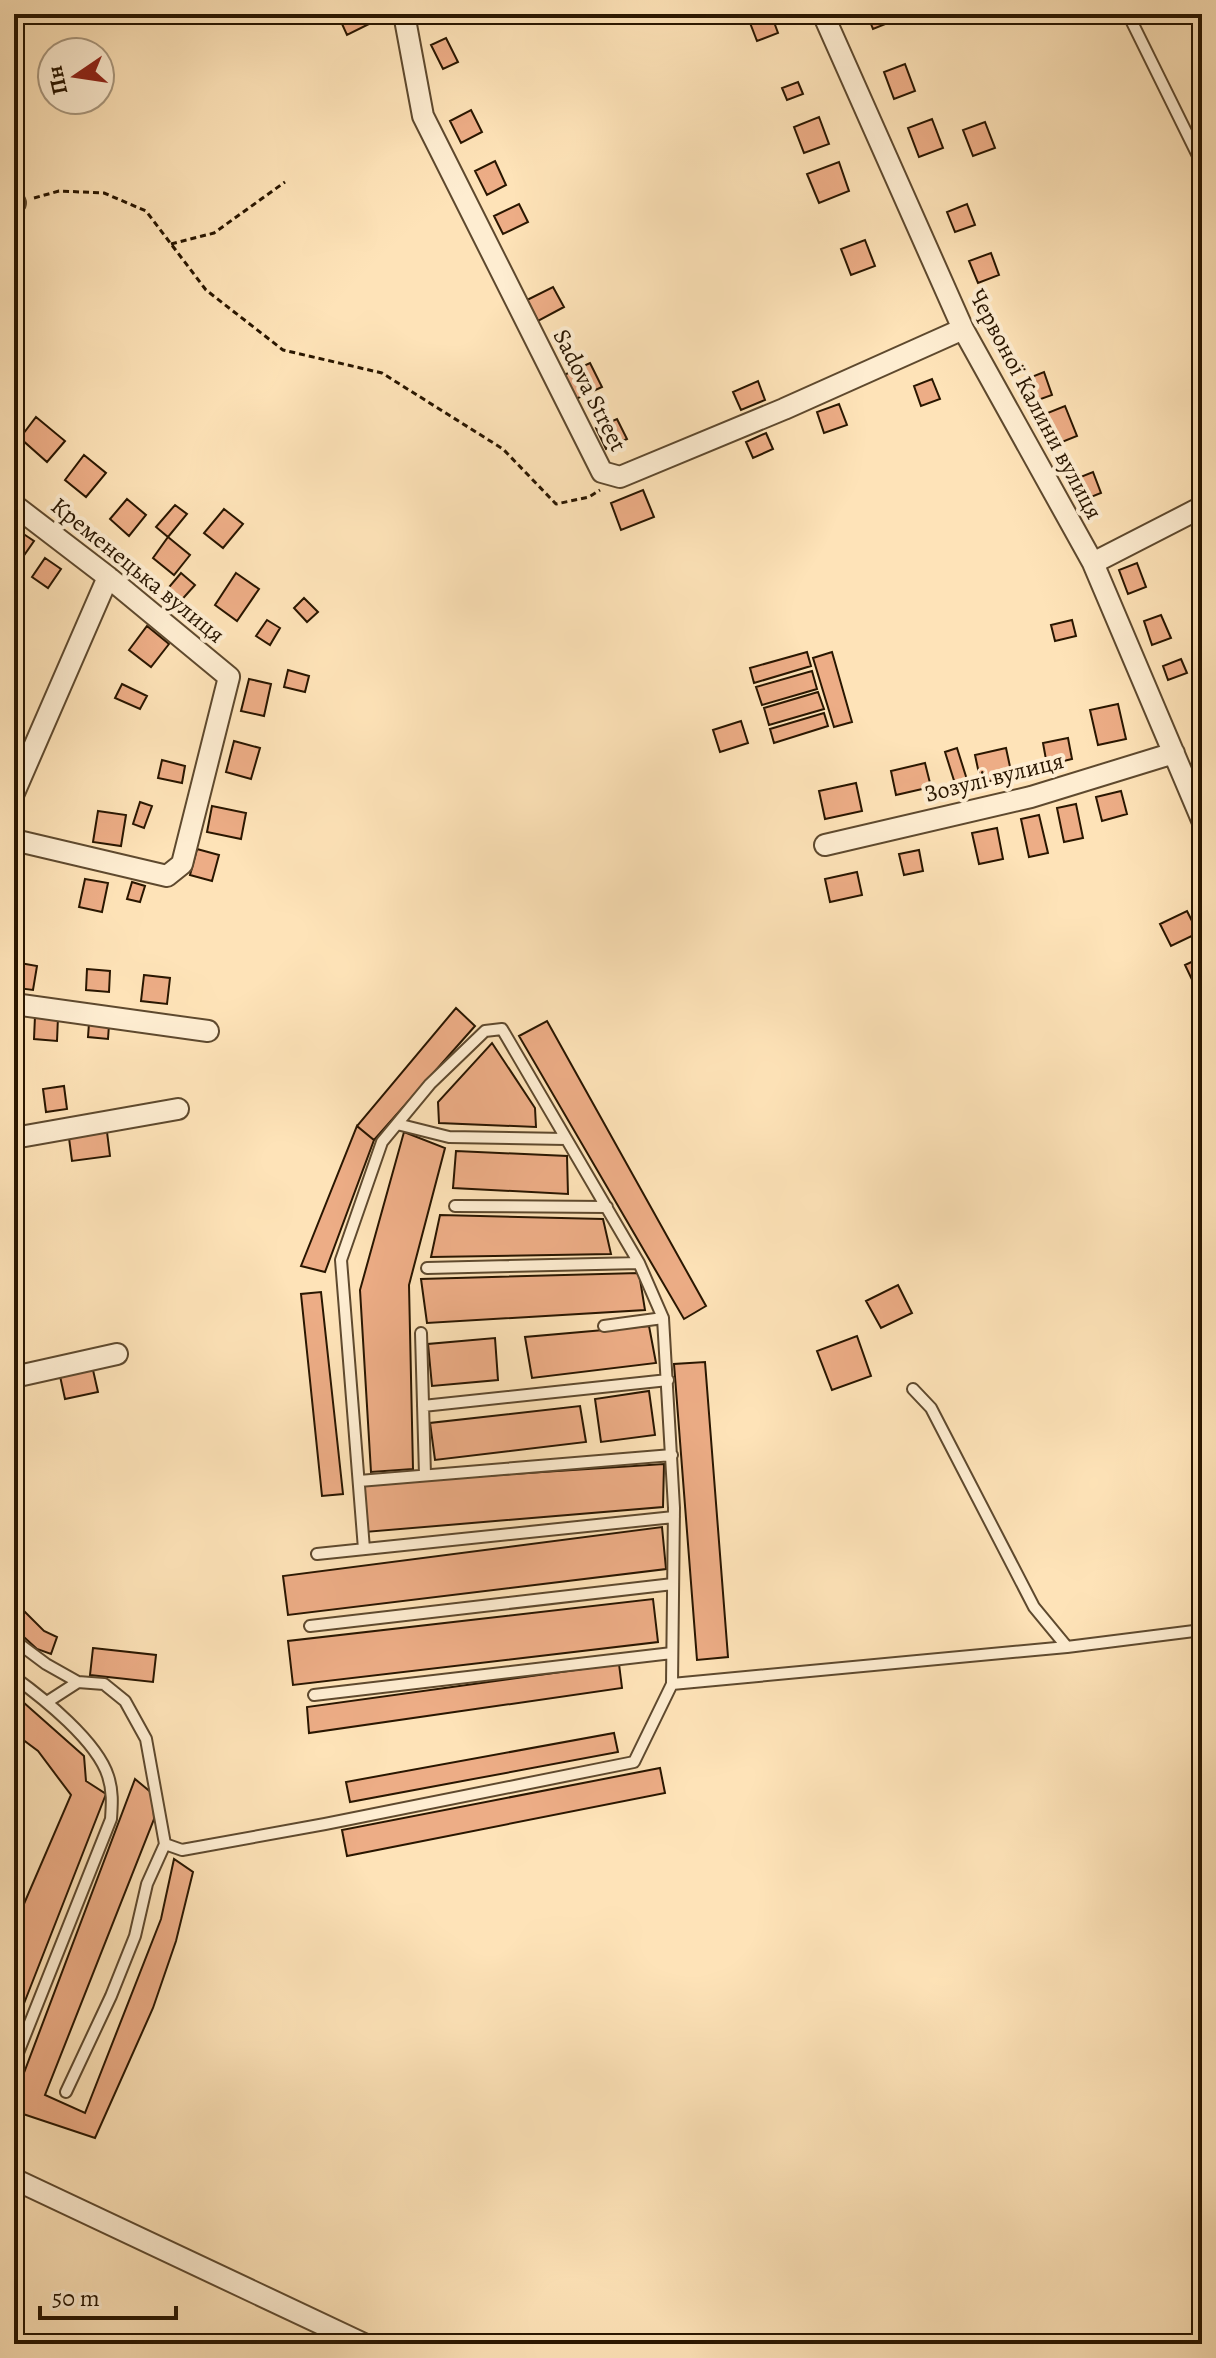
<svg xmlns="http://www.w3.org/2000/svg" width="1216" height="2358" viewBox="0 0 1216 2358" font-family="Alegreya,serif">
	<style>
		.building { fill: #edad86; stroke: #291600; stroke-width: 2 }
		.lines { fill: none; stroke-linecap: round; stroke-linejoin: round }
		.lane-casing { stroke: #5e492e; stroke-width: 14 }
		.street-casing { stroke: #5e492e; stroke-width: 24 }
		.path { stroke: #291600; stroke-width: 3; stroke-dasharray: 6 4; stroke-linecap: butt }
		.lane { stroke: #feedd1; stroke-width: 10 }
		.street { stroke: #feedd1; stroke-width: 20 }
		.labels { text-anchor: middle; stroke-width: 8; stroke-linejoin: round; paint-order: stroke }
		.street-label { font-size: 24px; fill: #291600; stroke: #feedd1 }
	</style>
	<rect width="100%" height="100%" fill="#fee3b8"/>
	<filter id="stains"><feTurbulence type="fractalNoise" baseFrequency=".0025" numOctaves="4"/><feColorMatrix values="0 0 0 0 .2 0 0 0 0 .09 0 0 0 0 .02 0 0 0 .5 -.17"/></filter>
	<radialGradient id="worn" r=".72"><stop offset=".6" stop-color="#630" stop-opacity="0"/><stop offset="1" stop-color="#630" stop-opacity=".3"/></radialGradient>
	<!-- building -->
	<path class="building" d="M341 14H366L371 23 347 35 338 15Z
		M750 14H771L778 33 757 41 747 15Z
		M867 14H885L888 23 873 29Z
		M446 38 458 62 443 69 431 45Z
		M905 64 915 91 894 99 884 72Z
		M798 82 803 94 787 100 782 88Z
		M471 110 482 132 461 143 450 121Z
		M819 117 829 144 804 153 794 127Z
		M932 119 943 148 919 157 908 128Z
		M985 122 995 148 973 156 963 130Z
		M495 161 506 185 487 195 475 171Z
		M839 162 849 191 819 203 807 174Z
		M519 204 528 222 503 234 494 216Z
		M967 204 975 225 955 232 947 212Z
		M865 240 875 266 851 275 841 249Z
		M991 253 999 275 978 283 969 261Z
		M553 287 564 307 538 321 527 300Z
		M590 363 602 387 576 399 564 375Z
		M1044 372 1052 395 1038 400 1029 378Z
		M932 379 940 399 921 406 914 386Z
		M758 381 765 400 741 410 733 392Z
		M839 404 847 425 824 433 817 412Z
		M1065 406 1077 436 1057 444 1045 414Z
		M36 417 65 441 47 462 20 438Z
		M617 419 627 439 606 449 596 428Z
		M766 433 773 449 753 458 746 442Z
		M84 455 106 473 86 497 65 480Z
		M1093 472 1101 493 1081 501 1073 480Z
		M643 490 654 517 621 530 611 503Z
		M127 499 146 515 129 536 110 519Z
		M175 505 187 514 168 537 156 527Z
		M224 509 243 524 223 548 204 533Z
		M19 531 34 541 16 567 14 565V538Z
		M168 537 190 555 174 575 153 558Z
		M45 558 61 569 48 588 32 577Z
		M1137 563 1146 587 1128 594 1119 570Z
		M181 573 195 585 178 604 164 593Z
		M236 573 259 589 237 621 215 605Z
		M304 598 318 612 307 622 294 608Z
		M1161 615 1171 638 1152 645 1144 621Z
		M267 620 280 628 270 645 256 636Z
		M1072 620 1076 636 1055 641 1051 625Z
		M147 626 169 644 151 667 129 650Z
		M807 652 811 666 754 683 750 668Z
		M832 652 852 722 834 727 813 658Z
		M1181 659 1187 673 1168 680 1163 666Z
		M288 670 309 676 305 692 284 687Z
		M812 671 817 689 762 705 756 687Z
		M249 679 271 684 264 716 241 711Z
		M122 684 147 696 140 709 115 698Z
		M818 692 824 709 769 725 764 708Z
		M1118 704 1126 739 1098 745 1090 710Z
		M824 713 828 726 774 743 770 729Z
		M741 721 748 743 720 752 713 730Z
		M1068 738 1072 759 1047 765 1043 743Z
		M234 741 260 748 251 779 226 772Z
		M957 748 969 786 957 790 945 752Z
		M1006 748 1012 776 981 783 975 755Z
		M162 760 185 766 182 783 158 778Z
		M925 763 931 787 896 795 891 771Z
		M856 783 862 811 825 819 819 791Z
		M1121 791 1127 814 1102 821 1096 797Z
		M140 802 152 806 144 828 133 824Z
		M1076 804 1083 838 1064 842 1057 808Z
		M212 806 246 813 241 839 207 832Z
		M98 811 126 815 121 846 93 842Z
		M1039 815 1048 853 1029 857 1021 819Z
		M997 828 1003 859 979 864 972 833Z
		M197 849 219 855 212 881 190 875Z
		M919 850 923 871 904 875 899 854Z
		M857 872 862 895 830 902 825 879Z
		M85 879 108 883 102 912 79 907Z
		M132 882 145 886 140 902 127 899Z
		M1187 911 1198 933 1171 946 1160 924Z
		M1202 957V986L1196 988 1185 965Z
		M20 963 37 966 33 990 17 988Z
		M87 969 110 971 109 992 86 990Z
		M144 975 170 978 167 1004 141 1001Z
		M456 1008 475 1026 374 1140 357 1126Z
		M35 1016 58 1017 57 1041 34 1039Z
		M547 1021 706 1306 684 1319 519 1036Z
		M89 1023 109 1025 108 1039 88 1037Z
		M492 1043 535 1108 536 1127 439 1123 438 1102Z
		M64 1086 67 1109 46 1112 43 1089Z
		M357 1126 374 1140 325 1272 301 1266Z
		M107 1132 110 1156 72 1161 69 1138Z
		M404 1132 445 1148 409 1285 413 1469 371 1472 360 1290Z
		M456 1151 567 1156 568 1194 453 1188Z
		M440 1215 603 1219 611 1254 431 1257Z
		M639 1273 645 1310 427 1323 421 1279Z
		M898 1285 912 1313 881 1328 866 1301Z
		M321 1292 343 1494 322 1496 301 1294Z
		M649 1326 656 1363 532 1378 525 1337Z
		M857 1336 871 1376 832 1390 817 1351Z
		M495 1338 498 1380 432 1386 428 1344Z
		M705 1362 728 1657 697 1660 674 1364Z
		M93 1370 98 1392 65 1399 60 1376Z
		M649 1391 655 1435 601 1442 595 1399Z
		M580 1406 586 1442 435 1460 430 1423Z
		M664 1464 663 1507 365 1532 362 1484Z
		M662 1527 666 1569 288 1615 283 1576Z
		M653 1599 658 1642 293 1685 288 1641Z
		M14 1601 44 1631 57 1637 51 1654 37 1649 14 1628Z
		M93 1648 156 1655 153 1682 90 1675Z
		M619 1664 622 1688 309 1733 307 1707Z
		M14 1694 84 1756 86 1781 106 1794 14 2029V1927L71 1795 38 1751 14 1733Z
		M614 1733 618 1752 350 1802 346 1782Z
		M660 1768 665 1793 347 1856 342 1830Z
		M135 1779 153 1794 154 1819 45 2095 85 2113 161 1919 174 1859 193 1872 176 1941 153 2008 95 2138 14 2111V2084L19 2086Z"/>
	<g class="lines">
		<defs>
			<path id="lane" d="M1128 14 1202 164
				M397 1124 449 1137 566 1139
				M455 1206 607 1207
				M427 1268 639 1263
				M604 1326 663 1318
				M421 1333 425 1475
				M913 1389 931 1408 1034 1607 1067 1647
				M423 1406 668 1380
				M359 1481 672 1455
				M364 1549 341 1260 382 1142 430 1084 485 1031 502 1029 639 1263 663 1318 674 1508 672 1684
				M317 1554 674 1517
				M310 1626 673 1584
				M14 1640 46 1664 78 1682
				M14 1677C43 1698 97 1741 108 1776 113 1791 112 1804 111 1819L14 2063
				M314 1695 672 1653
				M47 1702 78 1682 104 1684 125 1701 146 1739 165 1844 182 1850 325 1824 634 1762 672 1684 1067 1647 1202 1630
				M66 2092 111 1996 135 1936 147 1884 165 1844"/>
			<path id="street" d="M404 14 423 116 602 472 620 477 784 409 963 329
				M823 14 963 329 1093 563 1202 820
				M14 204 15 203
				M14 505 108 577 229 677 182 864 167 876 14 840
				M1093 563 1202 507
				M14 793 108 577
				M825 845 1031 797 1174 753
				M14 1004 208 1031
				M14 1138 178 1109
				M14 1377 117 1354
				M14 2179 364 2344"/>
		</defs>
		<!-- lane casing -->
		<use href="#lane" class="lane-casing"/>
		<!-- street casing -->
		<use href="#street" class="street-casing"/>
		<!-- path -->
		<path class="path" d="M34 198 59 191 104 193 146 211 206 290 283 350 382 373 503 449 556 504 589 497 600 490
			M171 244 214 233 285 182"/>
		<!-- lane -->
		<use href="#lane" class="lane"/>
		<!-- street -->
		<use href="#street" class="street"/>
	</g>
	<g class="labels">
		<!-- street labels -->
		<g class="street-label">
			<text transform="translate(590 390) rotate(63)" y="8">Sadova Street</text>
			<text transform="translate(1036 404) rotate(62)" y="8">Червоної Калини вулиця</text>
			<text transform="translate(138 570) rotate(39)" y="8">Кременецька вулиця</text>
			<text transform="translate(994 777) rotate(-14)" y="8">Зозулі вулиця</text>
		</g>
	</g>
	<!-- margin -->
	<rect width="1216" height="2358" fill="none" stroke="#fee3b8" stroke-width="48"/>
	<rect x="16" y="16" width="1184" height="2326" fill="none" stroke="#291600" stroke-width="4"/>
	<rect x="24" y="24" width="1168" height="2310" fill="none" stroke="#291600" stroke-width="2"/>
	<!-- north arrow -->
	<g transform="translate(76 76) rotate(257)"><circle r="38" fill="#feedd1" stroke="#a9977d" stroke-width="2"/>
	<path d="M0-6L14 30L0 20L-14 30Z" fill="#8f2418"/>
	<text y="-12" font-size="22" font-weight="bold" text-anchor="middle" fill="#291600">Пн</text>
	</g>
	<!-- scale -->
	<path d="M40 2306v12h136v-12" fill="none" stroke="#291600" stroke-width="4"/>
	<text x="52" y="2306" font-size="24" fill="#291600" stroke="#feedd1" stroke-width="6" paint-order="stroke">50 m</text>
	<rect width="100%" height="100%" filter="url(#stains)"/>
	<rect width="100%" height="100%" fill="url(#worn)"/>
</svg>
